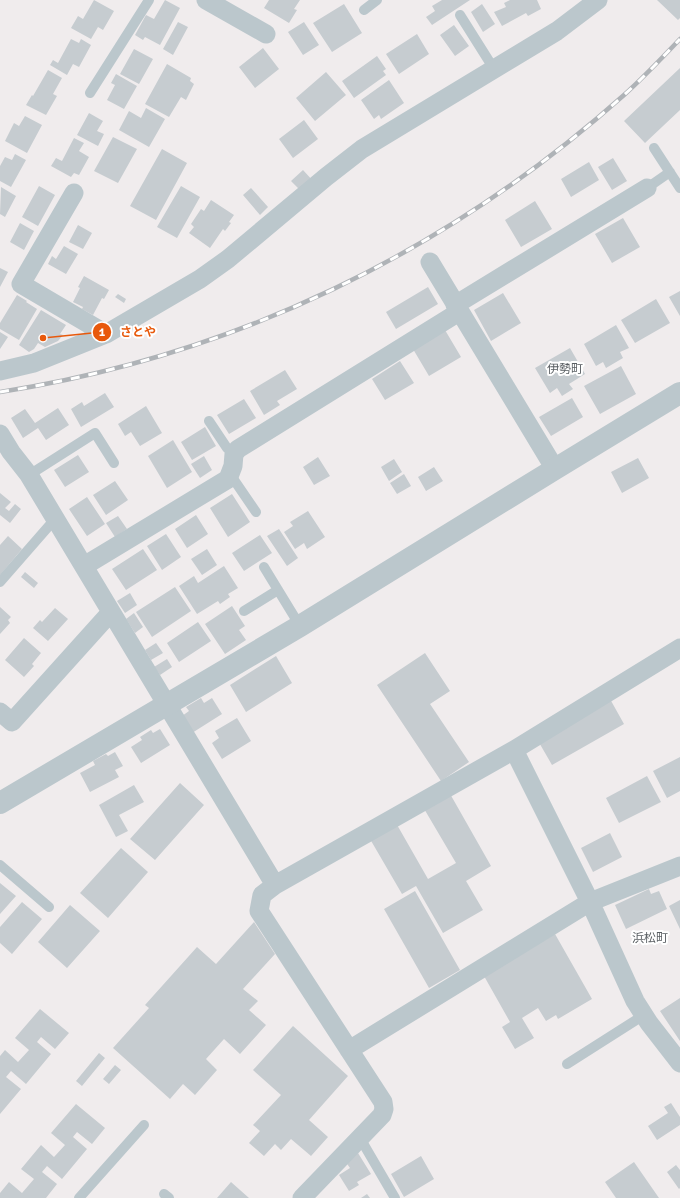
<svg xmlns="http://www.w3.org/2000/svg" width="680" height="1198" viewBox="0 0 680 1198" font-family="Signika,'Noto Sans JP',sans-serif">
	<style>
		.building { fill: #c6ccd0 }
		.lines { fill: none; stroke-linecap: round; stroke-linejoin: round }
		.service { stroke: #bbc7cc; stroke-width: 10 }
		.minor { stroke: #bbc7cc; stroke-width: 19 }
		.tertiary { stroke: #bbc7cc; stroke-width: 22 }
		.rail-casing { stroke: #afb3b7; stroke-width: 4.5 }
		.rail { stroke: #fff; stroke-width: 3; stroke-dasharray: 9; stroke-linecap: butt }
		.labels { text-anchor: middle; stroke-width: 4; stroke-linejoin: round; paint-order: stroke }
		.neighbourhood-label { font-size: 12px; fill: #595e62; stroke: #fff }
		.leader { fill: none; stroke: #e8590c; stroke-width: 1.5 }
		.callout-dot { fill: #e8590c; stroke: #fff; stroke-width: 1.5 }
		.mark-label { font-size: 12px; text-anchor: middle; font-weight: bold; fill: #fff }
		.callout-label { font-size: 12px; text-anchor: middle; font-weight: bold; fill: #e8590c; stroke: #fff; stroke-width: 4; stroke-linejoin: round; paint-order: stroke }
	</style>
	<rect width="100%" height="100%" fill="#f0eced"/>
	<!-- building -->
	<path class="building" d="M94 0 114 11 103 30 98 27 91 39 71 28 78 16 83 19Z
		M165 0 180 8 160 45 145 37 143 40 135 35 146 15 154 19Z
		M269 0H300L294 9 297 10 289 23 264 8Z
		M442 0H470L432 25 426 17 435 11 432 6Z
		M510 0H537L541 9 528 16 526 13 502 26 494 12 506 7 504 3Z
		M657 0H680V18L678 20Z
		M344 4 362 33 332 52 313 23Z
		M482 4 495 24 483 32 471 12Z
		M178 22 188 27 173 55 163 49Z
		M304 22 319 45 303 55 288 32Z
		M454 25 469 46 455 56 440 35Z
		M417 34 429 54 399 74 386 54Z
		M71 39 79 43 81 39 91 45 79 67 73 64 67 75 50 65 53 60 58 63Z
		M263 48 279 69 255 88 239 67Z
		M134 49 153 59 139 84 120 74Z
		M377 56 386 69 383 71 386 75 354 98 342 81Z
		M167 64 191 78 190 81 194 84 186 100 181 97 169 117 145 104Z
		M680 68V110L645 143 624 121Z
		M48 70 62 78 53 94 57 96 46 115 26 105 32 95 33 96Z
		M326 72 346 95 315 121 296 98Z
		M116 74 137 86 124 109 107 100 115 85 111 83Z
		M389 80 404 103 381 119 379 115 374 119 361 100Z
		M146 108 165 119 149 147 119 130 129 111 141 118Z
		M89 113 103 121 97 131 104 134 98 146 77 135Z
		M25 116 42 125 27 153 5 141 14 123 19 126Z
		M304 120 318 139 293 158 279 139Z
		M113 137 137 149 118 183 94 171Z
		M74 138 84 143 79 151 89 157 79 175 74 173 71 177 51 166 56 158 62 161Z
		M162 149 187 163 156 220 130 206Z
		M15 154 26 160 11 187 0 181V166L5 157 12 160Z
		M613 158 627 181 612 190 598 167Z
		M589 162 599 180 571 197 561 179Z
		M303 170 314 182 303 193 291 181Z
		M39 186 55 195 38 226 22 217Z
		M181 186 200 197 177 238 157 227Z
		M1 187 16 196 5 217 0 214Z
		M251 188 268 207 260 215 243 195Z
		M211 200 234 215 229 222 231 223 225 231 223 229 210 248 189 233 194 227 191 224 201 209 204 211Z
		M535 201 552 229 521 247 505 220Z
		M623 218 640 247 612 263 595 234Z
		M20 223 34 231 24 250 10 242Z
		M78 225 92 233 83 249 69 242Z
		M64 246 78 254 66 274 48 264 52 256 56 259Z
		M0 268 8 272 0 287Z
		M84 276 109 290 104 299 102 298 93 315 82 309 83 307 73 302 80 288 78 287Z
		M428 287 438 304 396 329 386 312Z
		M680 291V316L669 297Z
		M503 293 521 323 491 341 474 310Z
		M118 294 126 299 124 303 115 297Z
		M17 295 27 301 26 302 37 309 19 340 0 329V323Z
		M656 299 670 323 635 343 621 320Z
		M41 310 66 325 60 334 63 335 58 341 45 347 38 343 34 349 29 352 19 345Z
		M616 325 629 348 620 352 623 358 606 368 603 362 596 366 584 344Z
		M445 330 461 357 429 376 413 349Z
		M0 332 8 337 0 349Z
		M570 348 585 374 569 384 573 389 562 396 557 388 550 393 535 368Z
		M400 361 414 383 385 400 372 379Z
		M621 366 636 394 600 414 584 386Z
		M285 370 297 389 277 401 280 405 264 415 250 391Z
		M105 393 114 407 81 427 71 409 82 402 84 406Z
		M572 398 583 417 551 436 539 417Z
		M244 399 256 418 229 434 217 415Z
		M146 406 162 433 140 446 131 432 125 436 118 424Z
		M58 408 69 425 46 440 38 428 23 438 11 418 25 409 35 423Z
		M205 427 216 446 192 460 181 442Z
		M173 440 192 472 167 488 148 456Z
		M78 455 89 472 65 487 54 470Z
		M204 456 212 470 200 478 191 464Z
		M318 457 330 476 314 485 303 467Z
		M638 458 649 478 622 493 611 472Z
		M394 459 402 472 389 481 381 467Z
		M434 467 443 481 426 491 418 477Z
		M404 474 411 486 397 494 390 483Z
		M115 481 128 500 106 515 93 495Z
		M0 493 11 502 5 508 9 511 15 504 21 509 10 523 0 515Z
		M232 494 250 522 228 537 210 508Z
		M87 497 105 524 87 536 69 509Z
		M308 511 325 537 307 549 304 543 295 549 284 532 293 526 290 522Z
		M196 515 208 534 187 548 175 529Z
		M118 516 127 529 115 537 106 523Z
		M279 529 298 558 287 566 267 536Z
		M166 534 181 557 162 570 147 546Z
		M260 535 272 553 244 571 232 553Z
		M8 536 22 549 0 575V545Z
		M143 549 157 570 126 590 112 569Z
		M207 549 217 565 202 575 191 559Z
		M224 566 238 588 228 594 230 597 220 604 218 601 197 614 179 586 194 576 198 583Z
		M25 572 38 583 34 588 21 577Z
		M175 587 191 611 152 637 136 612Z
		M130 593 137 605 125 613 117 601Z
		M232 606 245 626 239 630 246 640 225 654 205 624Z
		M0 607 11 617 8 620 10 623 0 634Z
		M55 608 68 619 48 641 33 628 40 620 42 622Z
		M134 613 143 627 135 633 126 619Z
		M198 622 211 641 179 662 167 643Z
		M24 638 41 653 32 664 34 666 24 677 5 660Z
		M156 643 163 653 151 660 145 650Z
		M425 653 450 691 430 704 469 762 441 781 377 685Z
		M276 656 292 683 246 712 230 685Z
		M167 659 172 667 160 675 154 667Z
		M201 698 204 703 212 698 222 714 192 733 182 716 189 711 186 707Z
		M610 699 624 724 552 765 537 739Z
		M237 718 251 741 222 759 212 743 219 738 215 731Z
		M160 729 170 745 141 763 131 747 142 740 140 737 151 730 153 733Z
		M115 752 123 766 115 770 119 777 90 792 80 773 95 765 93 761 106 754 108 756Z
		M680 757V791L667 798 653 771Z
		M647 776 661 802 619 823 606 798Z
		M180 783 204 805 155 860 130 839Z
		M134 785 144 802 119 815 128 831 116 837 99 805Z
		M449 792 491 866 466 881 483 910 443 933 416 886 402 894 370 839 396 823 428 879 456 863 423 807Z
		M610 833 622 857 593 872 581 848Z
		M121 848 148 872 108 918 80 893Z
		M0 883 16 896 0 914Z
		M649 889 651 894 659 891 667 909 626 929 615 905Z
		M415 891 460 970 429 988 384 909Z
		M680 900V929L669 906Z
		M22 902 42 919 12 954 0 943V927Z
		M70 905 100 931 67 968 38 942Z
		M254 922 275 954 243 989 258 1001 249 1010 266 1025 240 1054 224 1039 206 1059 217 1070 195 1095 183 1084 170 1099 113 1048 149 1008 145 1005 197 947 216 964Z
		M555 934 592 999 558 1019 556 1015 546 1021 538 1008 522 1018 534 1038 515 1049 502 1027 510 1022 484 976Z
		M680 998V1041L660 1011Z
		M40 1009 69 1033 55 1049 41 1037 37 1042 51 1054 26 1084 11 1071 6 1077 21 1089 0 1114V1056L5 1050 18 1062 29 1050 15 1038Z
		M293 1026 348 1076 309 1120 328 1137 311 1156 291 1139 281 1150 275 1144 264 1156 249 1143 260 1131 253 1125 281 1095 253 1070Z
		M99 1053 105 1058 82 1086 76 1081Z
		M115 1065 121 1070 109 1084 103 1079Z
		M671 1103 680 1117V1125L657 1140 648 1126 668 1113 664 1107Z
		M76 1104 105 1128 92 1144 77 1132 73 1137 87 1149 62 1179 47 1166 42 1172 57 1184 46 1198H0V1193L9 1182 22 1193 34 1179 21 1169 41 1145 54 1157 65 1145 51 1133Z
		M358 1153 371 1174 357 1182 359 1185 349 1191 339 1175 350 1168 345 1161Z
		M421 1156 434 1179 404 1197 391 1174Z
		M634 1162 659 1198H616L605 1182Z
		M676 1165 680 1170V1188L679 1189 667 1172Z
		M231 1182 249 1198H217Z
		M367 1194 370 1198H361Z"/>
	<g class="lines">
		<!-- service -->
		<path class="service" d="M364 10 377 0
			M460 15 494 69
			M90 93 149 0
			M654 148 680 188
			M647 188 670 172
			M209 421 227 448 234 454
			M230 474 256 512
			M29 475 95 433 114 463
			M264 567 300 626
			M0 582 55 519
			M244 611 278 590
			M0 865 49 907
			M567 1064 644 1015
			M360 1138 395 1198
			M164 1194 169 1198
			M79 1198 144 1125"/>
		<!-- minor -->
		<path class="minor" d="M206 0 266 34
			M74 193 21 284 106 334
			M430 262 555 469
			M455 305 647 188
			M0 371 34 363 106 334 200 279 228 259 326 177 362 149 557 31 598 0
			M0 434 11 452 29 475 275 885
			M84 566 228 479 233 466 234 454 238 449 459 312
			M0 712 12 722 111 612
			M514 750 590 902 635 1001 649 1023 680 1063
			M349 1050 590 902 680 866
			M302 1198 382 1115 384 1109 383 1102 259 911 262 895 275 885 514 750 680 648"/>
		<!-- tertiary -->
		<path class="tertiary" d="M0 803 300 626 555 469 680 393"/>
		<defs>
			<path id="rail" d="M0 392C234 356 448 252 624 95 644 77 662 58 680 39"/>
		</defs>
		<!-- rail casing -->
		<use href="#rail" class="rail-casing"/>
		<!-- rail -->
		<use href="#rail" class="rail"/>
	</g>
	<g class="labels">
		<!-- neighbourhood labels -->
		<g class="neighbourhood-label">
			<text x="565" y="373">伊勢町</text>
			<text x="650" y="942">浜松町</text>
		</g>
	</g>
	<!-- callouts -->
	<path class="leader" d="M43 338L102 332"/>
	<g class="callout-dot">
		<circle cx="43" cy="338" r="4"/>
		<circle cx="102" cy="332" r="10"/>
	</g>
	<g class="mark-label">
		<text x="102" y="336">1</text>
	</g>
	<g class="callout-label">
		<text x="138" y="336">さとや</text>
	</g>
</svg>
